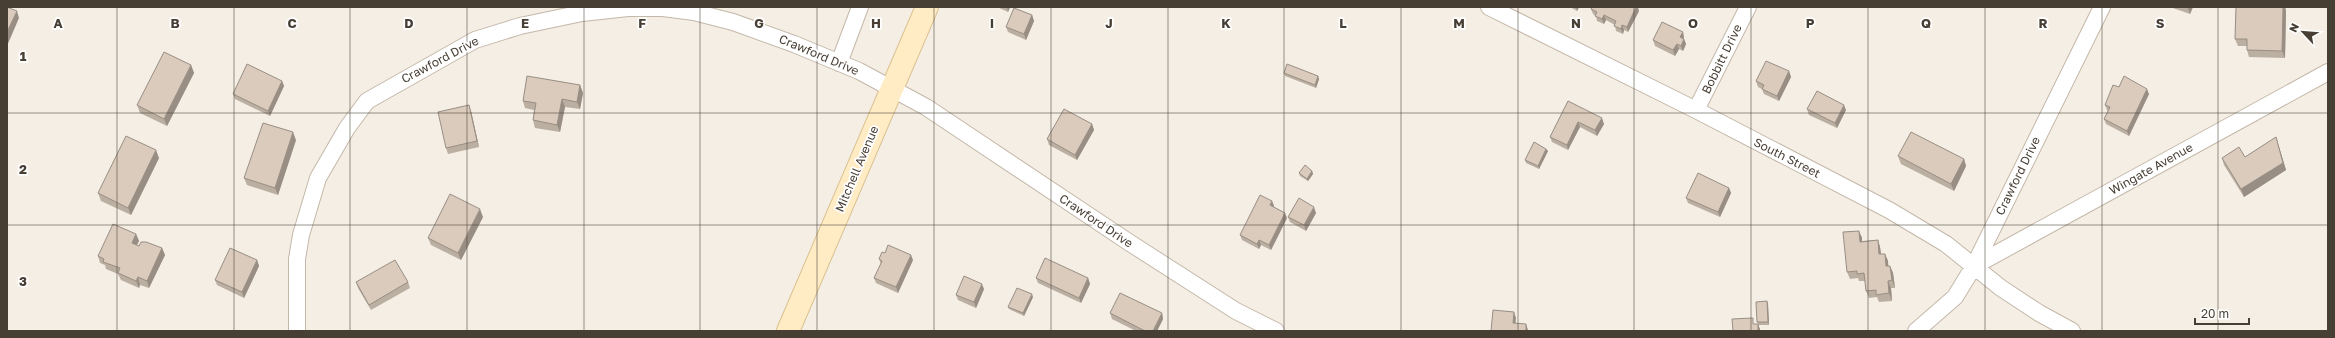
<svg xmlns="http://www.w3.org/2000/svg" width="2335" height="338" viewBox="0 0 2335 338" font-family="'Golos Text',sans-serif">
	<style>
		.lines { fill: none; stroke-linecap: round; stroke-linejoin: round }
		.street-casing { stroke: #c4b8a9; stroke-width: 18 }
		.secondary-casing { stroke: #dcc291; stroke-width: 24 }
		.street { stroke: #fff; stroke-width: 16 }
		.secondary { stroke: #ffebc4; stroke-width: 22 }
		.wall { fill: #bbafa2 }
		.shaded-wall { fill: #998e84 }
		.building { fill: #dacbbc; stroke: #998e84 }
		.grid { fill: none; stroke: #473e34; stroke-width: 1; stroke-opacity: 0.55 }
		.labels { text-anchor: middle; stroke-width: 3.5; stroke-linejoin: round; paint-order: stroke }
		.street-label { font-size: 12px; fill: #473e34; stroke: #fff }
		.grid-label { font-size: 13px; text-anchor: middle; font-weight: bold; fill: #473e34; stroke: #fff; stroke-width: 3.5; stroke-linejoin: round; paint-order: stroke }
	</style>
	<rect width="100%" height="100%" fill="#f4eee5"/>
	<g class="lines">
		<defs>
			<path id="street" d="M1489 7 1696 110 1889 210 1946 244 2001 288 2039 313 2072 331
				M839 63 860 7
				M1696 110 1748 7
				M1974 266 2328 72
				M297 331V259L301 235 318 178 347 128 367 101 475 40 520 26 582 13 628 8H663L694 12 733 22 794 44 859 71 926 107 1130 243 1236 311 1276 331
				M1916 331 1955 297 1974 266 2102 7"/>
			<path id="secondary" d="M788 331 927 7"/>
		</defs>
		<!-- street casing -->
		<use href="#street" class="street-casing"/>
		<!-- secondary casing -->
		<use href="#secondary" class="secondary-casing"/>
		<!-- street -->
		<use href="#street" class="street"/>
		<!-- secondary -->
		<use href="#secondary" class="secondary"/>
	</g>
	<!-- wall -->
	<path class="wall" d="M997 7H1010L1008 12Z
		M1570 7H1579L1577 11Z
		M2170 7H2193L2190 14Z
		M2236 7H2285L2286 11 2285 58 2249 57 2247 50V46H2238L2235 39Z
		M1591 9 1639 11 1628 32 1624 30 1623 34 1616 31 1615 25 1606 20 1604 24 1597 21 1596 16 1593 14Z
		M1032 15 1034 21 1026 40 1008 32 1006 27Z
		M1683 32 1684 38V39L1686 44 1683 51 1679 49 1675 56 1655 46 1653 40Z
		M191 65 194 73 167 126 140 113 137 105Z
		M1789 71 1791 77 1779 101 1764 94 1762 89 1758 87 1756 81Z
		M1284 73 1318 76 1319 79 1316 88 1285 76Z
		M282 81 284 86 270 116 235 99 233 94Z
		M580 85 583 93 580 109 565 107 560 132 535 128 533 120 534 110 525 108 523 101Z
		M2119 87 2149 94 2129 136 2106 124 2104 119 2108 111 2107 110 2105 105Z
		M1568 101 1604 124 1597 136 1580 127 1568 150 1552 142 1550 137Z
		M1807 109 1846 110 1837 128 1809 115Z
		M471 111 479 147 448 154 446 148Z
		M1092 124 1094 130 1077 160 1049 145 1047 139Z
		M2276 137 2286 170 2244 197 2224 165 2222 158 2245 157Z
		M296 140 278 195 247 185 244 178Z
		M1546 149 1548 151 1539 169 1526 163 1525 160Z
		M1898 156 1964 159 1966 166 1954 191 1901 164Z
		M159 158 131 215 101 201 98 193Z
		M1312 171 1313 174 1308 181 1300 176 1299 173Z
		M1729 188 1731 193 1720 217 1688 203 1686 198Z
		M1272 201 1274 206 1273 207 1287 218 1271 250 1261 245 1259 249 1242 240 1240 235Z
		M1316 213 1306 231 1290 222 1288 217Z
		M483 217 461 260 431 245 428 238Z
		M1859 231 1862 238V241L1878 240 1880 247 1881 254H1885L1888 261V266H1890L1893 273 1895 288H1891L1892 301 1879 302 1877 297 1869 298 1866 291 1865 281H1859L1858 278 1850 279 1847 272Z
		M136 234 139 241 137 245 139 246 162 248 165 255 149 288 140 285 139 288 121 280 118 274 106 269 105 265 100 263 98 256Z
		M885 253 913 260 898 293 876 283 874 278 881 264 879 259Z
		M257 260 259 266 244 298 217 285 215 280Z
		M1036 278H1088L1090 284 1081 303 1038 283Z
		M356 282H408L410 288 371 310 358 288Z
		M984 289 976 308 958 300 956 295Z
		M1033 297 1024 316 1009 309 1008 307Z
		M1767 301 1768 304 1769 325H1758L1760 331H1733L1755 324H1758L1757 322Z
		M1110 313H1162L1163 319 1157 331H1136L1112 319Z"/>
	<!-- shaded-wall -->
	<path class="shaded-wall" d="M1007 7H1010L1008 12Z
		M1576 7H1579L1577 11Z
		M1636 7H1638L1639 11 1628 32 1627 27Z
		M2189 7H2193L2190 14 2188 8Z
		M2283 7H2285L2286 11 2285 58 2282 51Z
		M17 11 19 18 7 46V32Z
		M1032 15 1034 21 1026 40 1024 34Z
		M1604 15 1606 20 1604 24 1602 19Z
		M1622 25 1624 30 1623 34 1621 29Z
		M1683 32 1684 38 1682 43 1680 37Z
		M1684 39 1686 44 1683 51 1681 46Z
		M1677 44 1679 49 1675 56 1673 50Z
		M191 65 194 73 167 126 164 119Z
		M1789 71 1791 77 1779 101 1777 96Z
		M1318 76 1319 79 1316 88 1315 85Z
		M282 81 284 86 270 116 268 111Z
		M580 85 583 93 580 109 577 102Z
		M2147 89 2149 94 2129 136 2127 131Z
		M562 99 565 107 560 132 557 125Z
		M469 105 471 111 479 147 477 141Z
		M1844 105 1846 110 1837 128 1835 123Z
		M1602 118 1604 124 1597 136 1595 130Z
		M1578 122 1580 127 1568 150 1567 145Z
		M1092 124 1094 130 1077 160 1075 155Z
		M293 132 296 140 278 195 275 188Z
		M2276 137 2286 170 2244 197 2241 189Z
		M1546 149 1548 151 1539 169 1538 166Z
		M156 150 159 158 131 215 128 208Z
		M1964 159 1966 166 1954 191 1951 184Z
		M1312 171 1313 174 1308 181 1307 179Z
		M1729 188 1731 193 1720 217 1718 212Z
		M1272 201 1274 206 1272 211 1270 205Z
		M1314 207 1316 213 1306 231 1304 225Z
		M480 209 483 217 461 260 458 253Z
		M1285 213 1287 218 1271 250 1269 245Z
		M1859 231 1862 238V249L1860 242Z
		M136 234 139 241 134 250 132 243Z
		M1259 240 1261 245 1259 249 1257 244Z
		M1878 240 1880 247 1882 262 1879 254Z
		M162 248 165 255 149 288 147 281Z
		M1885 254 1888 261 1889 274 1886 266Z
		M911 255 913 260 898 293 896 287Z
		M257 260 259 266 244 298 242 292Z
		M1890 266 1893 273 1895 288 1892 280Z
		M138 277 140 285 139 288 136 281Z
		M1088 278 1090 284 1081 303 1079 298Z
		M1888 281 1891 288 1892 301 1889 293Z
		M982 284 984 289 976 308 974 302Z
		M1032 294 1033 297 1024 316 1023 313Z
		M1767 301 1768 304 1769 325 1768 322Z
		M1514 312 1516 318 1515 328 1513 323Z
		M1162 313 1163 319 1157 331H1153Z
		M1526 324 1528 330V331H1526Z
		M1758 324 1760 329V331H1758Z"/>
	<!-- building -->
	<path class="building" d="M7 7 17 11 7 32Z
		M1592 7H1636L1627 27 1622 25 1621 29 1614 26 1616 21 1604 15 1602 19 1595 16 1597 12 1591 9Z
		M2236 7H2283L2282 51 2247 50V39H2235Z
		M1014 8 1032 15 1024 34 1006 27Z
		M1662 22 1683 32 1680 37 1684 39 1681 46 1677 44 1673 50 1653 40Z
		M164 52 191 65 164 119 137 105Z
		M1766 61 1789 71 1777 96 1762 89 1764 85 1756 81Z
		M247 64 282 81 268 111 233 94Z
		M1287 64 1318 76 1315 85 1284 73Z
		M527 76 580 85 577 102 562 99 557 125 533 120 536 103 523 101Z
		M2124 76 2147 89 2127 131 2104 119 2110 107 2105 105 2113 85 2119 87Z
		M1817 91 1844 105 1835 123 1807 109Z
		M1568 101 1602 118 1595 130 1578 122 1567 145 1550 137Z
		M469 105 477 141 446 148 438 112Z
		M1064 109 1092 124 1075 155 1047 139Z
		M263 123 293 132 275 188 244 178Z
		M1911 132 1964 159 1951 184 1898 156Z
		M126 136 156 150 128 208 98 193Z
		M2276 137 2283 163 2241 189 2222 158 2239 147 2245 157Z
		M1534 142 1546 149 1538 166 1525 160Z
		M1305 165 1312 171 1307 179 1299 173Z
		M1698 173 1729 188 1718 212 1686 198Z
		M450 194 480 209 458 253 428 238Z
		M1260 195 1272 201 1270 205 1285 213 1269 245 1259 240 1257 244 1240 235Z
		M1299 198 1314 207 1304 225 1288 217Z
		M113 224 136 234 132 243 139 246 141 242H146L162 248 147 281 138 277 136 281 118 273 120 268 103 262 104 259 98 256Z
		M1859 231 1860 242 1878 240 1879 254H1885L1886 266H1890L1892 280 1888 281 1889 293 1876 295V290L1866 291 1864 273 1857 274V271L1847 272 1843 232Z
		M888 245 911 255 896 287 874 278 882 261 879 259 882 252 885 253Z
		M230 248 257 260 242 292 215 280Z
		M1045 258 1088 278 1079 298 1036 278Z
		M395 260 408 282 369 305 356 282Z
		M964 276 982 284 974 302 956 295Z
		M1017 288 1032 294 1023 313 1008 307Z
		M1120 293 1162 313 1153 331H1145L1110 313Z
		M1767 301 1768 322H1757L1756 302Z
		M1493 310 1514 312 1513 323 1526 324V331H1491Z
		M1753 318V324H1758V331H1733L1732 319Z"/>
	<!-- grid -->
	<path class="grid" d="M117 7V331M234 7V331M350 7V331M467 7V331M584 7V331M700 7V331M817 7V331M934 7V331M1051 7V331M1168 7V331M1284 7V331M1401 7V331M1518 7V331M1634 7V331M1751 7V331M1868 7V331M1985 7V331M2102 7V331M2218 7V331M7 113H2328M7 225H2328"/>
	<g class="labels">
		<!-- street labels -->
		<g class="street-label">
			<text transform="translate(819 55) rotate(23)" y="4">Crawford Drive</text>
			<text transform="translate(1722 59) rotate(-64)" y="4">Bobbitt Drive</text>
			<text transform="translate(440 60) rotate(-28)" y="4">Crawford Drive</text>
			<text transform="translate(1787 158) rotate(27)" y="4">South Street</text>
			<text transform="translate(857 169) rotate(-67)" y="4">Mitchell Avenue</text>
			<text transform="translate(2151 169) rotate(-29)" y="4">Wingate Avenue</text>
			<text transform="translate(2018 176) rotate(-64)" y="4">Crawford Drive</text>
			<text transform="translate(1096 221) rotate(34)" y="4">Crawford Drive</text>
		</g>
	</g>
	<g class="grid-label">
		<text x="58" y="28">A</text>
		<text x="175" y="28">B</text>
		<text x="292" y="28">C</text>
		<text x="409" y="28">D</text>
		<text x="525" y="28">E</text>
		<text x="642" y="28">F</text>
		<text x="759" y="28">G</text>
		<text x="876" y="28">H</text>
		<text x="992" y="28">I</text>
		<text x="1109" y="28">J</text>
		<text x="1226" y="28">K</text>
		<text x="1343" y="28">L</text>
		<text x="1459" y="28">M</text>
		<text x="1576" y="28">N</text>
		<text x="1693" y="28">O</text>
		<text x="1810" y="28">P</text>
		<text x="1926" y="28">Q</text>
		<text x="2043" y="28">R</text>
		<text x="2160" y="28">S</text>
		<text x="23" y="61">1</text>
		<text x="23" y="174">2</text>
		<text x="23" y="286">3</text>
	</g>
	<!-- border -->
	<rect width="2335" height="338" fill="none" stroke="#473e34" stroke-width="16"/>
	<!-- north arrow -->
	<g transform="translate(2303 32) rotate(296)" stroke="#ffffff" stroke-width="3" paint-order="stroke">
	<path d="M0-3L7 15L0 10L-7 15Z" fill="#473e34"/>
	<text y="-6" font-size="11" font-weight="bold" text-anchor="middle" fill="#473e34">N</text>
	</g>
	<!-- scale -->
	<path d="M2195 318v6h54v-6" fill="none" stroke="#473e34" stroke-width="2"/>
	<text x="2201" y="318" font-size="12" fill="#473e34" stroke="#ffffff" stroke-width="3" paint-order="stroke">20 m</text>
</svg>
